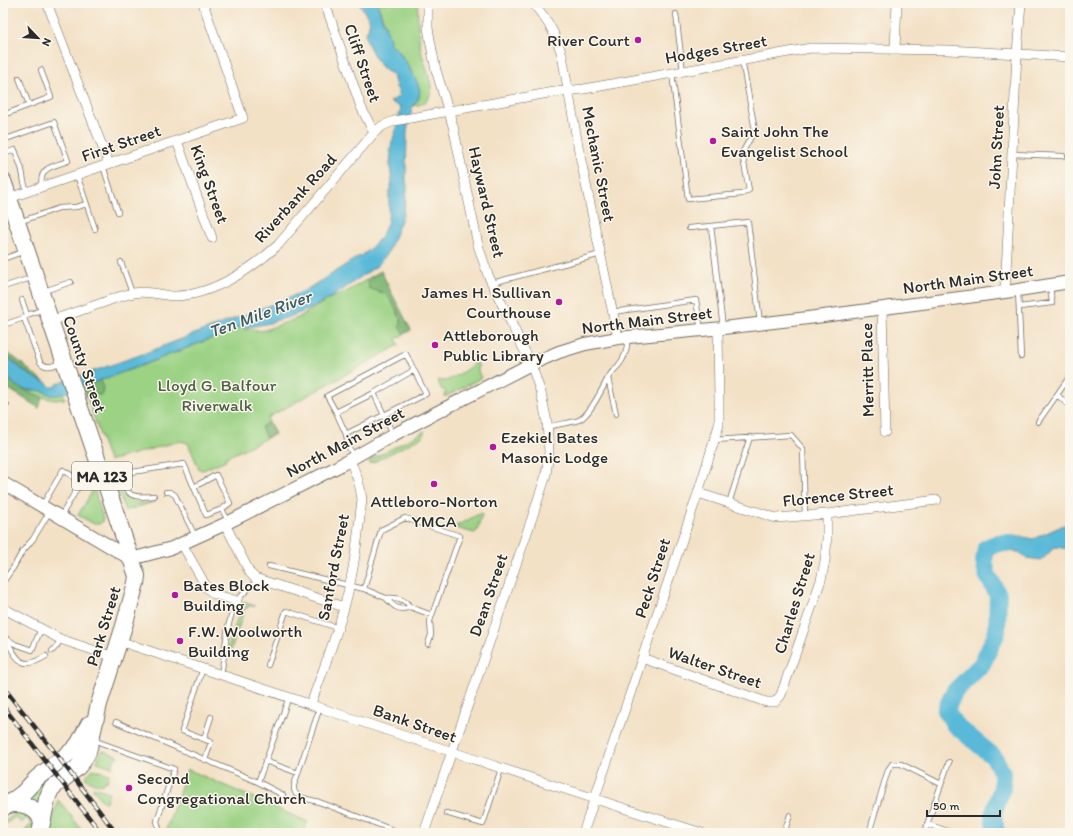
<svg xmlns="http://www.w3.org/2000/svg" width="1073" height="836" viewBox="0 0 1073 836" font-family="Itim,sans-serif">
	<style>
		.green { fill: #9bd284; stroke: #637e58 }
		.forest { fill: #7cb472; stroke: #54704e }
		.water { fill: #5ab9d8; stroke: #427282 }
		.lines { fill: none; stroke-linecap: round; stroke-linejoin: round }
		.river { stroke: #5ab9d8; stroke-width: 18 }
		.lane-casing { stroke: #716b61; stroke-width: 6 }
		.street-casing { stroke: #716b61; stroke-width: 10 }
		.secondary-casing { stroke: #716b61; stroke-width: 14 }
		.highway-casing { stroke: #716b61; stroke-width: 18 }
		.lane { stroke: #fff; stroke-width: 4.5 }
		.street { stroke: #fff; stroke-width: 9 }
		.secondary { stroke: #fff; stroke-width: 12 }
		.highway { stroke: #fff; stroke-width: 16 }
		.rail-casing { stroke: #2b2b2b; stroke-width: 4.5 }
		.rail { stroke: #fbf7ec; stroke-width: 3; stroke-dasharray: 9; stroke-linecap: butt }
		.poi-dot { fill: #b5179e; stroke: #fbf7ec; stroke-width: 1.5 }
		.labels { text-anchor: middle; stroke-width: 3; stroke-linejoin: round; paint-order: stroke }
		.shield { fill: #fbf7ec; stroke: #696865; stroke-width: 1 }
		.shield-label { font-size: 16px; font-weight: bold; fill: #2b2b2b }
		.poi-label { font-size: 17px; fill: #2b2b2b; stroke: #fbf7ec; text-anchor: start }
		.street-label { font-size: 17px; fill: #2b2b2b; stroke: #fbf7ec }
		.park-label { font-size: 17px; fill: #4d5d46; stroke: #fbf7ec }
		.water-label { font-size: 18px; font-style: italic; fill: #3b5d68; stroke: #fbf7ec }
	</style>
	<rect width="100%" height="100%" fill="#fbf7ec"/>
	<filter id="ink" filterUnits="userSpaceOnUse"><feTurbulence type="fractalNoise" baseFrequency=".025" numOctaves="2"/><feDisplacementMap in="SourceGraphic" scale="8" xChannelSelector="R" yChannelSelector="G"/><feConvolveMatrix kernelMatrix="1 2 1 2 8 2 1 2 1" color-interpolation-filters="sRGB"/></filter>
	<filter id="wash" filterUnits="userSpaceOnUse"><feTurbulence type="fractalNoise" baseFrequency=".012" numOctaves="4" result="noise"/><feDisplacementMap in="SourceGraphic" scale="16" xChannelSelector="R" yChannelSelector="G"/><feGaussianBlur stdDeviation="0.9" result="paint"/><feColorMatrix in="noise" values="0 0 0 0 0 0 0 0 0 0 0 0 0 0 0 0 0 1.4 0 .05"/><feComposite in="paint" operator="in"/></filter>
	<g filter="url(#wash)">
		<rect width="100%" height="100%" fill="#f3e1c6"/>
		<!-- green -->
		<path class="green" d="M377 3H418C417 18 418 35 421 50 423 60 433 84 431 92 429 102 422 105 413 106 415 103 419 101 419 96 421 86 404 57 397 49 395 46 392 45 389 44 388 31 382 16 377 3Z
			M381 271 390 290 411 330 396 339 399 345 267 418 275 434 225 458 226 460 203 470 199 469 188 443 180 441 109 461 83 386 143 365 243 326 245 330 252 329 262 331 298 318 332 297C338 297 342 293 348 291Z
			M476 362 478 365V371L481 378 445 397 444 394 446 393 444 389 442 390 437 380C439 380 442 381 444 381 452 380 469 368 476 362Z
			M3 367 54 395 63 393 65 399 55 400 42 397 39 408 3 385Z
			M425 431 422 437 374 462 371 463H369L370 460Z
			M115 480C119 483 120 487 122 491 129 504 141 504 153 502H154L125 511Z
			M92 482 103 518 102 522 99 524H94L78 515 92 492 87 488 86 486 88 483Z
			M481 513 482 515 477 531 474 533 456 528V526Z
			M243 602 255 606 254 607 249 605 248 608H245L231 650 228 648V647Z
			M101 750 118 756 115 758 112 767 97 762Z
			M93 769 109 774 107 782 104 781 102 785 88 781 85 777Z
			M187 769 308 822 302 833H165Z
			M45 779 49 784 38 804 27 798Z
			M93 787 109 792 106 802 102 801 93 789Z
			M58 800 66 809 84 833H50Z
			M20 812C32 815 35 820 34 831L29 833 26 831V829L32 825 27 818 21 823 15 817 3 826V822L15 814Z"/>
		<!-- forest -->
		<path class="forest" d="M381 271 390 290 411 330 404 334 399 327C400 325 402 324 401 321 400 317 390 298 387 295 382 291 374 291 369 288L368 283 366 280Z
			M3 351C19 358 30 373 45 382 42 380 38 380 35 378 24 371 15 361 3 354Z
			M3 377 23 389 42 397 39 408 3 385Z
			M101 380 103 386 102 395H91L87 397 83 386Z
			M269 422 275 434 266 438 261 427Z"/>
		<!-- water -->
		<path class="water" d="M357 3H377L390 40 389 44 396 48 406 62 417 82 420 91 418 100 413 105 407 131 406 181 407 185V191L403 215 389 250 386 255 378 265 332 297 310 309 286 318 277 320 270 323 244 328 243 326 143 365 61 394C58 395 54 396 51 395 48 394 45 392 42 391 31 389 22 392 13 383 8 378 8 371 3 367V354L11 360 24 371 35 378 47 383 50 387H54L59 383 140 355 291 297 306 290 358 257 361 256 369 250 381 237 387 224 389 213V193L392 182 390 166 391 152 390 150C394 136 398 122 401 107L390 102 398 97 399 92 396 87 393 75C391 73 388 72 385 70 377 63 367 45 365 34L368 29 370 21 361 6Z
			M1064 525 1070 526V549L1055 547 1042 560 1026 558 1019 552 991 550 980 546 985 540 994 537 1014 535 1033 539Z"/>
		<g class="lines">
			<!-- river -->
			<path class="river" d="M996 833 993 815 1002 788V773L994 757 954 724 946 710 954 692 982 664 997 632 998 595 987 574 984 561 986 548 998 543H1008"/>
		</g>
	</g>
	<g filter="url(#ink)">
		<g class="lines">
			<defs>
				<path id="lane" d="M676 14 683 72
					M672 73 688 199 742 194 749 190 742 153 755 130 742 60
					M19 78 29 105
					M3 115 51 97 41 70
					M3 140 54 122 68 161C54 166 38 167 42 187
					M3 154 15 150 22 170 24 182 27 192
					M1012 154 1063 156
					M103 166 118 212
					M77 175 95 229
					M19 222 59 208 76 207 87 204
					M689 228 711 226
					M3 259 25 251
					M121 262 132 293
					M492 283 601 254
					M3 287 34 277
					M1018 290 1021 357
					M44 291 71 282
					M22 300 27 315 24 318 40 362C47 370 54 365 62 362
					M1019 307 1052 303 1050 286
					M613 312 696 300 701 330
					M27 315 44 309
					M3 325 24 318
					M723 328 711 226 748 222 760 323
					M374 393 336 412 346 434 426 394 414 370 374 393C380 407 387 421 393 435
					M1057 395 1070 406
					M3 403 7 405
					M336 412 327 396 406 354 414 370
					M616 414 608 378C611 372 614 370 618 366 625 358 628 348 627 338
					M1038 422 1070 376
					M548 427C557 424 571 423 579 420 590 415 602 389 608 378
					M346 434 348 446 354 456
					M715 440 791 435 803 449 805 516
					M120 474C126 497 132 498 154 496
					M106 476 184 464 206 515 222 509 228 521
					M194 487 216 475 230 503 222 509
					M166 492H170L175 495 195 536
					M729 503 750 437
					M42 506 63 470C71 475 77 478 78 487L61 516
					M269 566 364 589 381 530 405 518 460 536 432 615 410 607C399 612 393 606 386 598 396 597 405 598 410 607
					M3 582 13 568 22 552 33 539 50 511
					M364 589 386 598
					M4 636C17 657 19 673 46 656
					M7 639 15 644 32 650 41 629
					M428 644 431 635 430 621 432 615
					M52 651 57 646 60 639
					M268 665 286 611 338 628
					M203 668 182 731 211 742 205 760
					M221 674C226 650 225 624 237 602 242 593 251 586 259 580
					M320 707 294 785V790L296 794 303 798 319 802 401 833
					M116 722 258 782 289 697
					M204 739 211 717
					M93 740 174 769 157 821 160 833
					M265 761 298 773
					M258 782 283 795
					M446 813 483 824 501 769
					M927 824 953 833
					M784 833 790 815
					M869 833 888 770 892 764H901L941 784
					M924 833 949 762"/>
				<path id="street" d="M47 3 109 164
					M325 3 361 107 374 133
					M533 3C548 21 555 32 562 55L579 151 618 338
					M895 49 897 3
					M177 141 212 238
					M9 198 243 118 203 3
					M1005 292 1017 54 1021 3
					M882 308 885 432
					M50 321C67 315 85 309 102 303 112 299 123 295 134 293 148 290 162 296 176 296 212 295 252 269 278 245L374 133 382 126 394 121 554 92 584 89 811 48 948 50 1070 57
					M698 493 776 518 827 514 937 500
					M225 524 250 573 255 578 344 607
					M182 544 207 588 214 594 237 601
					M3 608 60 639 114 657
					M119 641C314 705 507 772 702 833
					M642 658 766 702H775L781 695 821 580 825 561 827 539V514
					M311 704C322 672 335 641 344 608 354 573 358 535 362 499 360 484 356 472 349 459
					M424 833 532 518 546 475 549 452 547 422 541 393 531 364 488 275 478 245 453 126 436 70 433 56 428 28V3
					M583 833 698 493 719 425V402L718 328"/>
				<path id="secondary" d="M3 483 131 559 172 548 225 524 337 467 393 435 531 364 559 352 585 344 618 338 723 328 808 318 1005 292 1070 282"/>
				<path id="highway" d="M3 181 137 576 136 583 124 626 99 704 91 739 88 752 83 761 77 768 51 789 47 799 40 833
					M6 806C20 801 36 806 42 821
					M3 808 23 793 37 778 74 749 79 743 89 724"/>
			</defs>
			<!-- lane casing -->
			<use href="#lane" class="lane-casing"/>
			<!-- street casing -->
			<use href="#street" class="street-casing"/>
			<!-- secondary casing -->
			<use href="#secondary" class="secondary-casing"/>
			<!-- highway casing -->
			<use href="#highway" class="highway-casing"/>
			<!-- lane -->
			<use href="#lane" class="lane"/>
			<!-- street -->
			<use href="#street" class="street"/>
			<!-- secondary -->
			<use href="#secondary" class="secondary"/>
			<!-- highway -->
			<use href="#highway" class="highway"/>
			<defs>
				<path id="rail" d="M3 687 53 750 116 833
					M3 706 101 833"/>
			</defs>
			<!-- rail casing -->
			<use href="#rail" class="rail-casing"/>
			<!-- rail -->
			<use href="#rail" class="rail"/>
		</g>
	</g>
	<!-- markers -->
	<g class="poi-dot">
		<circle cx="638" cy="40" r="4"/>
		<circle cx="713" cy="141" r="4"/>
		<circle cx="559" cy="302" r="4"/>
		<circle cx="435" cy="345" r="4"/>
		<circle cx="493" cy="447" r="4"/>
		<circle cx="434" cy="484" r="4"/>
		<circle cx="175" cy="595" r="4"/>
		<circle cx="180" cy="641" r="4"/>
		<circle cx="129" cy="788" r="4"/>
	</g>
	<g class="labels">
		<!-- shield labels -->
		<rect class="shield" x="72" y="462" width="60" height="28" rx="3"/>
		<g class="shield-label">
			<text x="102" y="482">MA 123</text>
		</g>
		<!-- poi labels -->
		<g class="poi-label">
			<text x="630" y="46" text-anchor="end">River Court</text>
			<text x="721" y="137">Saint John The<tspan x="721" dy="20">Evangelist School</tspan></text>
			<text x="551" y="298" text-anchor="end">James H. Sullivan<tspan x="551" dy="20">Courthouse</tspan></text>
			<text x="443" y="341">Attleborough<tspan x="443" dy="20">Public Library</tspan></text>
			<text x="501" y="443">Ezekiel Bates<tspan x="501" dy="20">Masonic Lodge</tspan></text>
			<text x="434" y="507" text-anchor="middle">Attleboro-Norton<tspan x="434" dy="20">YMCA</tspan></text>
			<text x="183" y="591">Bates Block<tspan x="183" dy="20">Building</tspan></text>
			<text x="188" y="637">F.W. Woolworth<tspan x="188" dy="20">Building</tspan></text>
			<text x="137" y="784">Second<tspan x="137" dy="20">Congregational Church</tspan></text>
		</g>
		<!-- street labels -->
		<g class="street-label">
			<text transform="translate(716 49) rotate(-10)" y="6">Hodges Street</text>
			<text transform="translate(363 63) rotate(71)" y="6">Cliff Street</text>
			<text transform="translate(121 143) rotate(-19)" y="6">First Street</text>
			<text transform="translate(996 147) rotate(-87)" y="6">John Street</text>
			<text transform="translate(599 164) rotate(79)" y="6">Mechanic Street</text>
			<text transform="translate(210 184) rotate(70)" y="6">King Street</text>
			<text transform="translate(295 198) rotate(-48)" y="6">Riverbank Road</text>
			<text transform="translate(487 202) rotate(77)" y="6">Hayward Street</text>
			<text transform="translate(968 279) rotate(-8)" y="6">North Main Street</text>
			<text transform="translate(647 320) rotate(-7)" y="6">North Main Street</text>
			<text transform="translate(85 364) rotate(71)" y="6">County Street</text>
			<text transform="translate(867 370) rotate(-91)" y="6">Merritt Place</text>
			<text transform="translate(345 442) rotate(-28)" y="6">North Main Street</text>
			<text transform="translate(838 495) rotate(-6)" y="6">Florence Street</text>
			<text transform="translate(333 567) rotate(-79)" y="6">Sanford Street</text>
			<text transform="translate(652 578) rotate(-72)" y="6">Peck Street</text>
			<text transform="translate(488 595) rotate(-71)" y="6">Dean Street</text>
			<text transform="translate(794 603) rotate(-73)" y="6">Charles Street</text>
			<text transform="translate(103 626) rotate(-73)" y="6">Park Street</text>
			<text transform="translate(715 667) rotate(19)" y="6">Walter Street</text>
			<text transform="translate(415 723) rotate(19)" y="6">Bank Street</text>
		</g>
		<!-- park labels -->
		<g class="park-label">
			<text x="217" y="391">Lloyd G. Balfour<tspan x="217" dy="20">Riverwalk</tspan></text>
		</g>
		<!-- water labels -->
		<g class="water-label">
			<text transform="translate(260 314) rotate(-20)" y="6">Ten Mile River</text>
		</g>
	</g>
	<!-- margin -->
	<rect width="1073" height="836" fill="none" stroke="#fbf7ec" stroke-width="16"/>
	<!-- north arrow -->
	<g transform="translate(38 38) rotate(115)" stroke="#fbf7ec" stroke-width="3" paint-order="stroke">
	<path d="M0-3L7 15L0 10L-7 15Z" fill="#2b2b2b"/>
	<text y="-6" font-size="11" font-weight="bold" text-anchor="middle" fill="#2b2b2b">N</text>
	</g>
	<!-- scale -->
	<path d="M927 810v6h73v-6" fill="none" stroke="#2b2b2b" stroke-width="2"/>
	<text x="933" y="810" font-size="12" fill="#2b2b2b" stroke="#fbf7ec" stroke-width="3" paint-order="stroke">50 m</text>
</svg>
